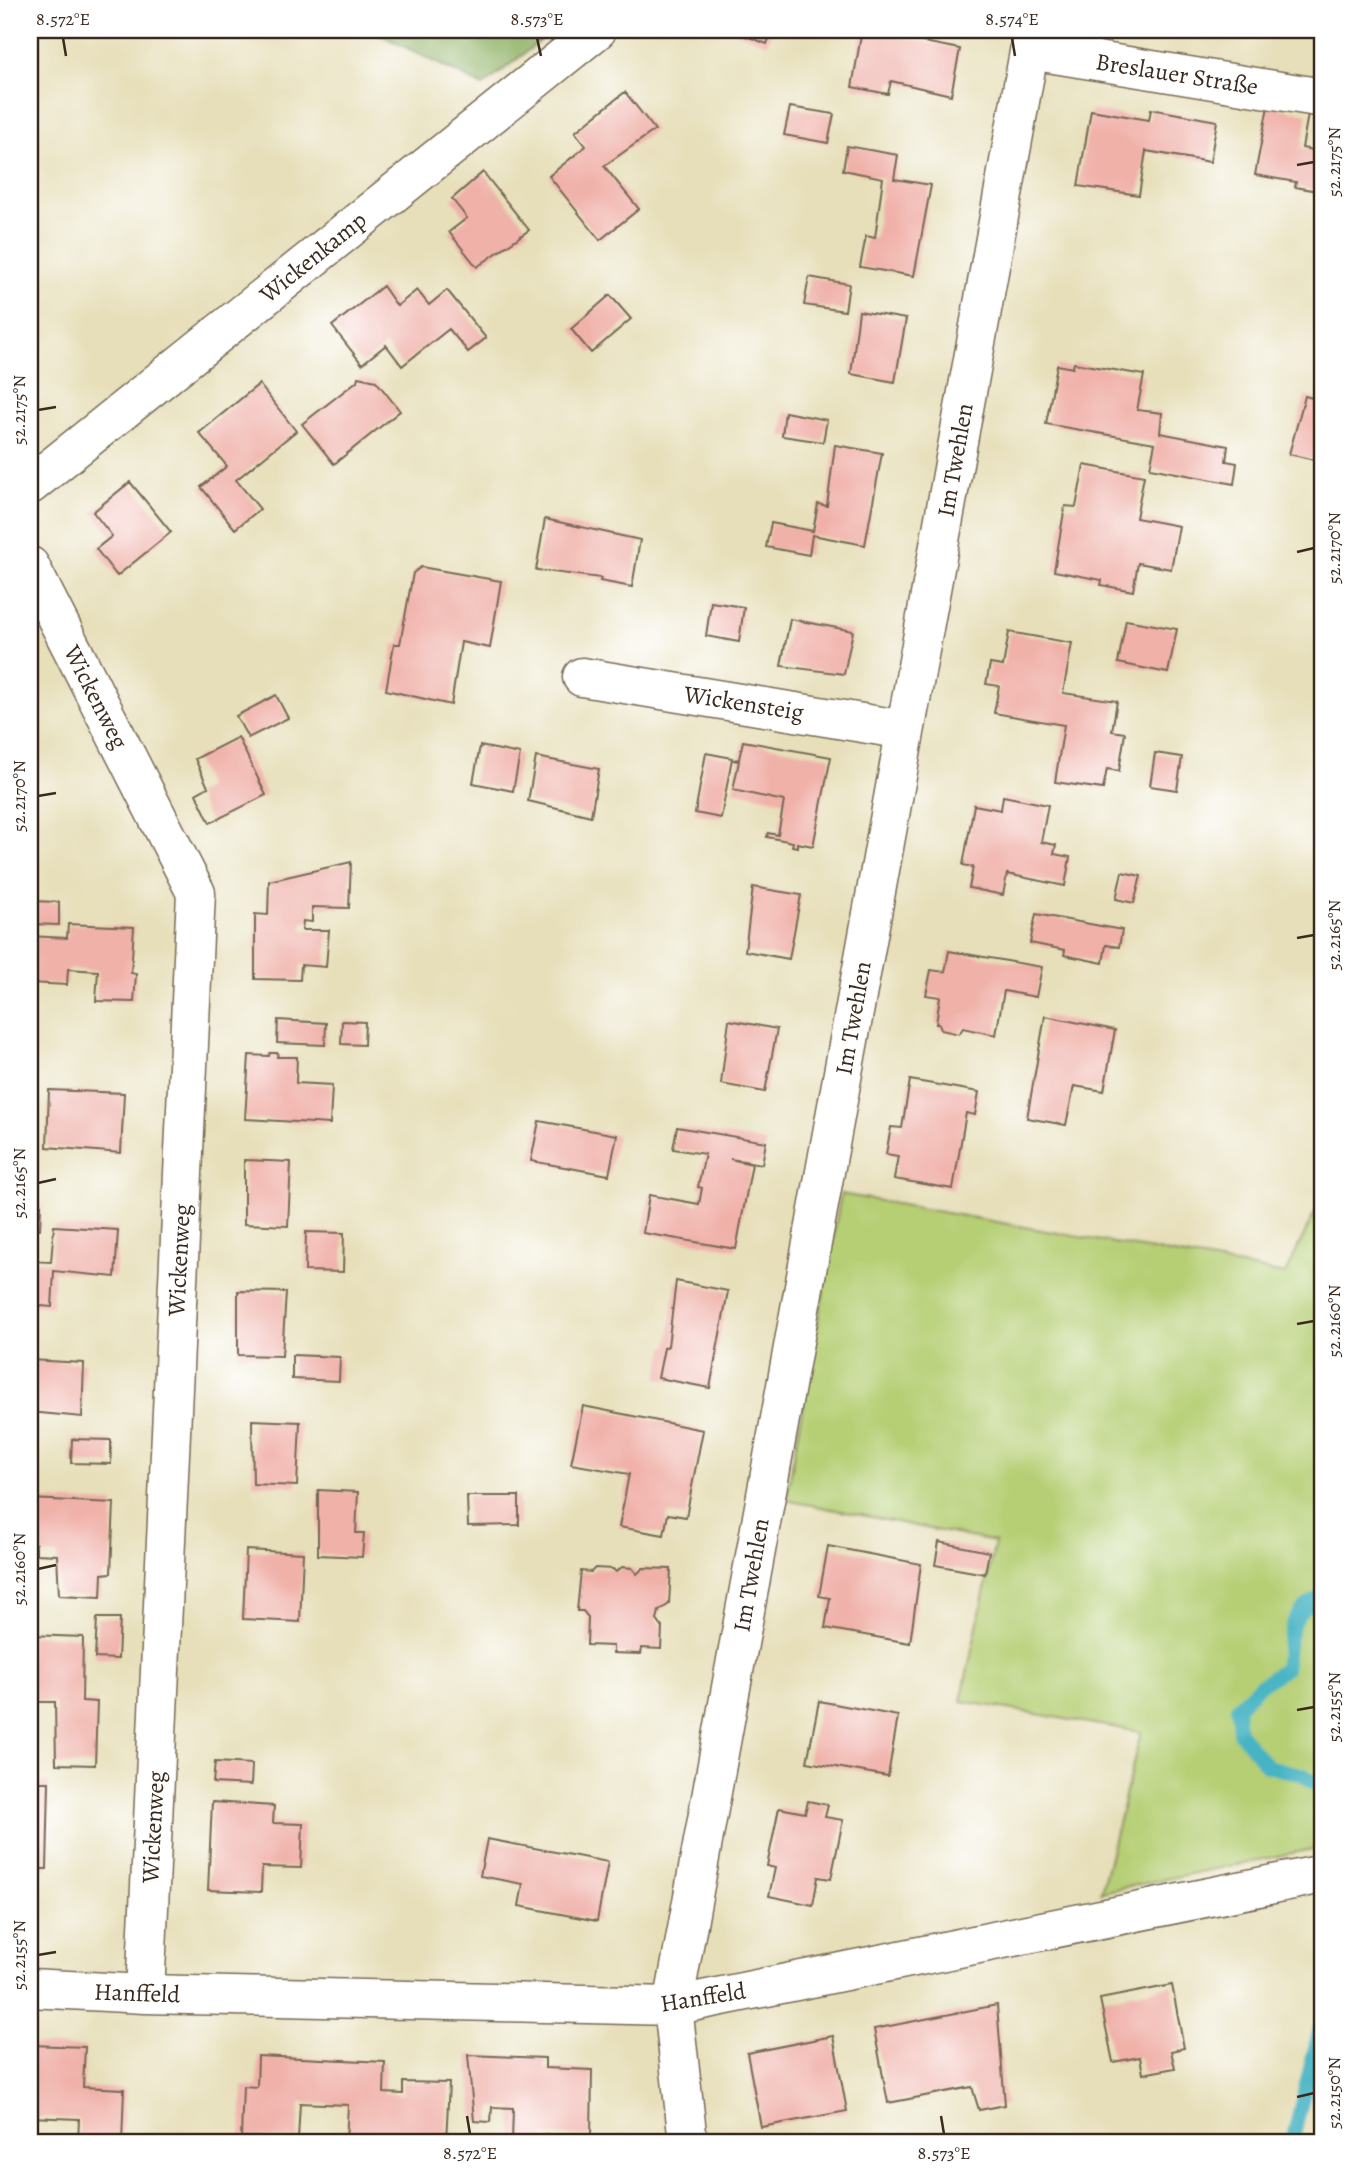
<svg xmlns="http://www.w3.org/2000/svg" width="1353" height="2172" viewBox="0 0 1353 2172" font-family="Alegreya,serif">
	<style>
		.green { fill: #b6cf74; stroke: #787c49; stroke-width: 2 }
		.forest { fill: #90b266; stroke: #666e42; stroke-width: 2 }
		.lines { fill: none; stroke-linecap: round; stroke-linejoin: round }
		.stream { stroke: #47b4c3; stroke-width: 14 }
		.building { fill: #f0b1a9 }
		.street-casing { stroke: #776955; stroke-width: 41 }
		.street { stroke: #fff; stroke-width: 38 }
		.ticks { fill: none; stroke: #3b2a1e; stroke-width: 2.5 }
		.labels { text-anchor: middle; stroke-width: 5; stroke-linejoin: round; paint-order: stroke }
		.street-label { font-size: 24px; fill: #3b2a1e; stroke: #fff }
		.neatline { fill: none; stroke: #3b2a1e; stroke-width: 2.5 }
		.ticks-label { font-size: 18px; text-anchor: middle; fill: #3b2a1e }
	</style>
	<rect width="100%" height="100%" fill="#fff"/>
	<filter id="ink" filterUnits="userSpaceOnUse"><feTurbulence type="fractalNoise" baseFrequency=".0143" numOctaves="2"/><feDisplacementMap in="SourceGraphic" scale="14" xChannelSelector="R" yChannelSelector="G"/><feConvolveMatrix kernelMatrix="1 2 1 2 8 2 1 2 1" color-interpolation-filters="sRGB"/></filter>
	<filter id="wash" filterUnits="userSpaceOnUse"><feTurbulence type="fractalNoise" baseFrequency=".00686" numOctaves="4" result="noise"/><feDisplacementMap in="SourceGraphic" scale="28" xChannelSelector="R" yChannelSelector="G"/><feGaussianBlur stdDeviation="1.57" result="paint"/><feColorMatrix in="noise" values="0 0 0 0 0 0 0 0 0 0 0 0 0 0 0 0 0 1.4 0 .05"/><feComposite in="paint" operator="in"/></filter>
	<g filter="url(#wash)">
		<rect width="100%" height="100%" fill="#e7dfba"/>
		<!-- green -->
		<path class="green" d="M841 1194 1285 1274 1323 1196V1847L1101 1892 1141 1732 961 1701 995 1542 786 1500Z"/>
		<!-- forest -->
		<path class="forest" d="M371 30H554L483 86Z"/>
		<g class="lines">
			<!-- stream -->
			<path class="stream" d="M1323 1596C1288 1612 1290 1634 1285 1669L1260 1685 1237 1707 1239 1732 1267 1766 1304 1775 1323 1790
				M1292 2142 1323 2015"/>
		</g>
		<g id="blocks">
			<!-- building -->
			<path class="building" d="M730 30H772L767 44Z
				M862 30 960 49 951 95 891 81 888 94 852 87Z
				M625 92 655 130 604 166 639 209 600 240 549 176 586 146 575 132Z
				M1268 106 1308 114 1302 148 1323 152V192L1295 187 1296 182 1255 175Z
				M790 107 834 114 828 143 784 135Z
				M1151 109 1217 121 1210 162 1146 151 1139 195 1078 186 1091 110 1149 120Z
				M847 146 898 155 894 179 931 185 914 276 860 267 866 236 875 238 883 178 843 170Z
				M483 172 529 230 477 267 449 232 467 218 452 199Z
				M809 277 849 284 845 311 804 305Z
				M383 286 397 306 417 290 429 305 447 290 486 338 468 352 449 329 402 366 386 345 362 364 332 326Z
				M610 295 631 319 591 353 571 329Z
				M859 311 906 319 895 382 851 374Z
				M1074 363 1144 375 1137 410 1162 413 1160 433 1228 446 1226 461 1237 463 1234 484 1150 468 1155 443 1046 424 1057 365 1073 368Z
				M358 377 376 381 400 411 334 464 302 424 357 381Z
				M259 384 296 431 236 480 260 509 235 529 201 487 227 466 199 433Z
				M1305 396 1323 401V428L1314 460 1289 454Z
				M785 412 827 420 823 442 782 436Z
				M835 445 882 453 865 545 812 535 809 555 766 547 771 523 813 531 818 504 827 506Z
				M1084 465 1144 476 1136 518 1179 526 1171 569 1138 563 1133 591 1101 585 1102 580 1054 571 1065 506 1076 507Z
				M130 482 171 532 117 576 96 549 112 536 93 512Z
				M545 519 640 540 632 587 600 581 601 578 536 570Z
				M421 567 501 581 490 648 461 642 451 705 386 690 394 644H400L413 573Z
				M711 602 744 607 739 642 706 636Z
				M790 619 853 631 844 674 781 666Z
				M1126 620 1177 629 1168 673 1118 663Z
				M1009 632 1072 643 1063 693 1117 701 1112 731 1125 733 1119 771 1107 769 1103 789 1055 782 1064 725 994 713 999 686 986 684 990 664 1003 666Z
				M276 695 288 718 248 738 236 716Z
				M238 737 266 795 210 823 196 794 208 787 195 759Z
				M743 741 831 757 813 846 797 843V847L792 846 793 842 767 837 768 833 778 835 784 801 733 790 739 761 733 760 739 759Z
				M480 746 520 754 513 791 473 783Z
				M706 753 732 758 721 818 695 813Z
				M1155 753 1182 757 1177 790 1150 786Z
				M536 757 599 769 591 816 528 801Z
				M1003 796 1048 805 1041 842 1056 845 1054 854 1070 857 1065 886 1007 874 1003 895 969 888 973 867 963 865 974 805 1001 810Z
				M351 862 349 908 312 907V922L303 921 302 930H329L326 967 301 965 300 980 255 979V914L268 915 269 881Z
				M1122 872 1141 876 1134 903 1116 899Z
				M753 887 801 895 789 959 745 951Z
				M30 901 59 902V925L30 924Z
				M1036 914 1122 930 1119 947 1106 945 1103 963 1064 955 1065 950 1030 943Z
				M68 924 134 927 131 973 136 974 134 1002 96 1001 98 971 68 969 67 985 30 983V936L67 938Z
				M949 951 1042 967 1036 997 1004 991 996 1035 963 1028 959 1034 941 1030 939 1024H936L940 997 926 995 931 970 945 972Z
				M1045 1016 1115 1030 1104 1091 1074 1086 1066 1125 1027 1118Z
				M278 1020 326 1023 325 1045 277 1043Z
				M729 1020 777 1029 765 1092 721 1084Z
				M342 1021 365 1022 364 1045 341 1044Z
				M270 1053H278L277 1057H297L296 1083 332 1085 330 1124 245 1119 249 1055 269 1056Z
				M910 1080 979 1092 975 1115 966 1113 953 1189 894 1179 898 1156 886 1154 891 1127 902 1128Z
				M49 1090 124 1093 121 1153 47 1147Z
				M539 1121 617 1135 609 1175 531 1161Z
				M677 1127 766 1142 762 1164 730 1159 752 1164 736 1249 643 1233 649 1195 699 1204 702 1188 698 1187 705 1154 673 1149Z
				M244 1160 291 1162 288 1226 244 1224Z
				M30 1205H41L40 1229 30 1228Z
				M54 1226 118 1230 115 1277 54 1271 52 1307 30 1305V1261L51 1262Z
				M306 1232 344 1233 343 1272 305 1271Z
				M676 1281 728 1291 710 1388 658 1378 664 1348 668 1346Z
				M238 1291 286 1292 282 1356 238 1355Z
				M292 1355 340 1357 339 1381 292 1379Z
				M30 1360 84 1363 82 1417 30 1412Z
				M583 1406 703 1430 686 1517 668 1514 664 1535 619 1527 629 1474 571 1464Z
				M252 1420 300 1422 297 1486 253 1484Z
				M72 1439 111 1440V1464L71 1463Z
				M318 1490 358 1492 356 1533H364L362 1557 318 1555Z
				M467 1496H519V1525L468 1526Z
				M30 1499 114 1503 111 1573 102 1574 101 1597 59 1595 57 1555 36 1554V1544L30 1543Z
				M939 1542 989 1552 985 1574 935 1565Z
				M828 1546 921 1564 910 1643 825 1628 830 1598 819 1596Z
				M246 1550 303 1553 300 1622 243 1619Z
				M622 1567 632 1568 637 1574 643 1568 671 1569 669 1604 659 1611 657 1620 662 1627 661 1649 642 1648 641 1654 613 1653V1646L587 1645 588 1617 583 1611H577L581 1571 591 1572 595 1568 613 1569 616 1572Z
				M97 1618H120L118 1659 95 1658Z
				M30 1635 83 1637 82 1701 97 1702 95 1765 56 1764 55 1702H30Z
				M819 1701 898 1716 888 1776 807 1762Z
				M215 1762 252 1764 251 1785 213 1783Z
				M30 1782H49L47 1869H30Z
				M808 1801 828 1805 825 1817 843 1820 831 1879 818 1877 813 1905 769 1896 775 1868 767 1866 779 1808 805 1813Z
				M212 1802 274 1806 273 1823 303 1824 301 1868 262 1867 261 1892 208 1890Z
				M487 1839 608 1862 597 1921 519 1906 523 1884 480 1876Z
				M1172 1985 1184 2048 1171 2051 1175 2068 1143 2074 1140 2057 1113 2062 1100 1999Z
				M997 2005 1005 2105 979 2110 972 2087 888 2103 874 2029Z
				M833 2036 847 2111 761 2127 747 2053Z
				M30 2045 85 2047 83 2087 124 2089 122 2142H78L79 2119 30 2117Z
				M468 2055 545 2058V2068L592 2070 591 2137 543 2135 542 2142H512L513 2108 492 2107 491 2122 474 2121Z
				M258 2056 385 2062 384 2093 403 2094V2082L449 2083 446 2142H346L348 2105 300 2103 298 2139 241 2137 243 2086 257 2087Z"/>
		</g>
	</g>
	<g filter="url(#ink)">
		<use href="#blocks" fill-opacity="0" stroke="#776955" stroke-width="2"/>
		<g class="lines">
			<defs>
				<path id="street" d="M1030 50 1323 98
					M30 485 597 30
					M30 566 196 893 145 1994
					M582 677 905 730
					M30 1988 145 1994 673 2006 1323 1874
					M688 2142 673 2006 1033 30"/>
			</defs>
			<!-- street casing -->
			<use href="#street" class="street-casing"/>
			<!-- street -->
			<use href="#street" class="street"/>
		</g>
	</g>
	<!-- ticks -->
	<path class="ticks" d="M63 38 66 56M537 38 541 56M1012 38 1015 56M1297 165 1314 162M38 410 56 407M1297 552 1314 548M38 796 56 793M1297 938 1314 935M38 1183 56 1179M1297 1324 1314 1321M38 1569 56 1565M1297 1710 1314 1707M38 1955 56 1952M1297 2097 1314 2093M467 2116 470 2134M941 2116 944 2134"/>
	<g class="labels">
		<!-- street labels -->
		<g class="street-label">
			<text transform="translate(1177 74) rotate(9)" y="8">Breslauer Straße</text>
			<text transform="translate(313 257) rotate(-39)" y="8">Wickenkamp</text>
			<text transform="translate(955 460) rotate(-80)" y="8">Im Twehlen</text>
			<text transform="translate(96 697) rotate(63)" y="8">Wickenweg</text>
			<text transform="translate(744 703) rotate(9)" y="8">Wickensteig</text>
			<text transform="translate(853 1018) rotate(-80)" y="8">Im Twehlen</text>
			<text transform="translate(179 1260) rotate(-87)" y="8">Wickenweg</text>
			<text transform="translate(751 1575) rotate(-80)" y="8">Im Twehlen</text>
			<text transform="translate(153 1827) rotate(-87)" y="8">Wickenweg</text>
			<text transform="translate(137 1993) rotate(2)" y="8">Hanffeld</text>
			<text transform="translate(703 1997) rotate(-9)" y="8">Hanffeld</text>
		</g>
	</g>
	<!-- margin -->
	<rect width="1353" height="2172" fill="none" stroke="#fff" stroke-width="77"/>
	<rect x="38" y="38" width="1276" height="2096" class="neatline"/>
	<g class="ticks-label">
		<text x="63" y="25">8.572°E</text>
		<text x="537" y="25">8.573°E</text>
		<text x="1012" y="25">8.574°E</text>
		<text transform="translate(1334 162) rotate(-90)" y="6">52.2175°N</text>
		<text transform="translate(19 410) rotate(-90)" y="6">52.2175°N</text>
		<text transform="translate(1334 548) rotate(-90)" y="6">52.2170°N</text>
		<text transform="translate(19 796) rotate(-90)" y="6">52.2170°N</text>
		<text transform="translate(1334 935) rotate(-90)" y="6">52.2165°N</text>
		<text transform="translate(19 1183) rotate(-90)" y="6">52.2165°N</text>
		<text transform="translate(1334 1321) rotate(-90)" y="6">52.2160°N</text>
		<text transform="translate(19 1569) rotate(-90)" y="6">52.2160°N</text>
		<text transform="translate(1334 1707) rotate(-90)" y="6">52.2155°N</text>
		<text transform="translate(19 1955) rotate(-90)" y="6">52.2155°N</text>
		<text transform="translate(1334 2093) rotate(-90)" y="6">52.2150°N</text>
		<text x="470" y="2159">8.572°E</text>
		<text x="944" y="2159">8.573°E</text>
	</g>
</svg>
